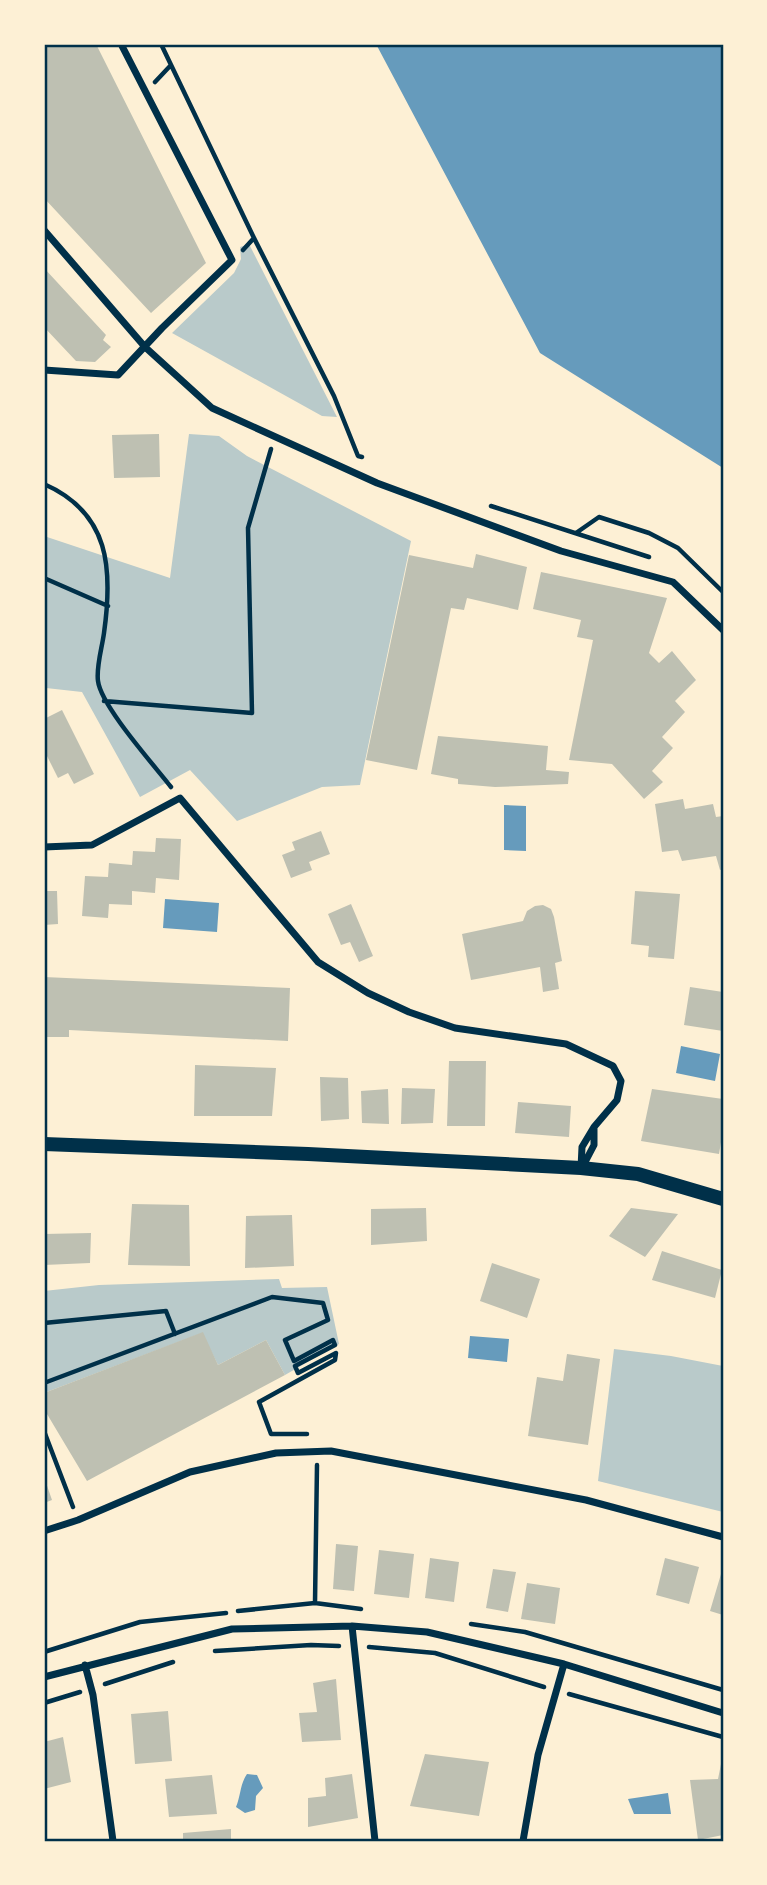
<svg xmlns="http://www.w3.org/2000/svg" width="767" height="1885" viewBox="0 0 767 1885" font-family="'Archivo Narrow',sans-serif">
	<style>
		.green { fill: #b9caca }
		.water { fill: #669bbc }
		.building { fill: #bec0b2 }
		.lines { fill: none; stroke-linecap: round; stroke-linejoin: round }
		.path { stroke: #003049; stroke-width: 4.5 }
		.minor { stroke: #003049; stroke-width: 7 }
		.secondary { stroke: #003049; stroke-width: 14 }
		.neatline { fill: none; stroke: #003049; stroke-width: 2.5 }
	</style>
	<rect width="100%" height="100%" fill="#fdf0d5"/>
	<!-- green -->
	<path class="green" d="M249 244 337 417 322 416 172 333 234 273 241 259 240 247Z
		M189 434 219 436 247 456 411 541 360 785 322 787 237 821 190 770 140 797 82 692 46 688 44 536 170 578Z
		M279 1279 282 1288 327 1287 339 1344 285 1375 266 1340 218 1365 202 1333 44 1393V1291L99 1285Z
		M614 1349 671 1356 723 1366V1512L598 1481Z"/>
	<!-- water -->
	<path class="water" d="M376 44H723V468L540 353Z
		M504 805 526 806V851L504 850Z
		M165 899 219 903 217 932 163 928Z
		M681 1046 720 1054 715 1081 676 1073Z
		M470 1336 509 1339 507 1362 468 1358Z
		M247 1774 257 1775 263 1788 256 1796 255 1810 245 1813 236 1807C241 1795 240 1784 247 1774Z
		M668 1793 671 1814H634L628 1799Z"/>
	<!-- building -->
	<path class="building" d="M44 44H96L206 263 151 313 44 198Z
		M44 268 106 335 103 340 111 347 95 362 76 361 44 327Z
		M159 434 160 477 114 478 112 435Z
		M476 554 527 567 518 610 467 598 464 610 451 608 417 770 366 760 409 555 473 568Z
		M541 572 667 598 649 653 659 663 672 651 696 680 675 701 685 712 662 737 673 748 652 771 663 782 644 799 612 764 569 760 593 640 577 637 581 620 533 609Z
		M62 710 94 774 74 784 68 773 58 778 44 750V719Z
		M438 736 548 746 546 770 569 772 568 784 495 787 458 784V779L431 774Z
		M683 799 685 809 713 804 716 817 723 816V869L720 870 716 856 682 861 678 850 662 852 655 804Z
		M321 831 330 854 309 862 312 870 291 878 282 855 295 850 292 842Z
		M156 838 181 839 179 880 156 878 155 893 132 891V905L109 904 108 918 82 916 85 876 108 877 109 863 132 865 133 851 155 852Z
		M44 891H57L58 924 44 925Z
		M635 891 680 894 674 959 648 957 649 946 631 944Z
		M351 904 373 956 359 962 350 942 341 945 328 914Z
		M543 905 551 909 554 917 562 961 555 963 559 989 543 992 540 967 471 980 462 934 523 921 527 911 535 906Z
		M44 977 290 988 288 1041 69 1030V1037H44Z
		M690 987 723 992V1031L684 1025Z
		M449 1061H486L485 1126H447Z
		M195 1065 276 1068 272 1116H194Z
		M320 1077 348 1078 349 1119 321 1121Z
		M402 1088 435 1089 433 1123 401 1124Z
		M388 1089 389 1124 362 1123 361 1091Z
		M652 1089 723 1099V1130L719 1154 641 1141Z
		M518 1102 571 1106 569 1137 515 1133Z
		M132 1204 189 1205 190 1266 128 1265Z
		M426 1208 427 1241 371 1245V1209Z
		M631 1208 678 1214 645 1257 609 1236Z
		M292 1215 294 1266 245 1268 246 1216Z
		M91 1233 90 1263 44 1265V1234Z
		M662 1251 722 1270 715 1298 652 1280Z
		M492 1263 540 1279 527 1318 480 1301Z
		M203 1332 218 1365 266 1340 285 1375 87 1481 44 1409V1393Z
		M567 1354 600 1359 588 1445 528 1436 537 1377 563 1381Z
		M44 1477 52 1500 44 1503Z
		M336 1544 358 1546 354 1591 333 1589Z
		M379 1550 414 1554 409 1598 374 1594Z
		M430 1558 459 1562 454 1602 425 1598Z
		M665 1558 699 1567 689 1604 656 1595Z
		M493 1569 516 1572 508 1612 486 1608Z
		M721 1574 723 1575V1615L710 1611Z
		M527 1583 560 1588 555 1624 521 1619Z
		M336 1679 341 1740 302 1742 299 1713 317 1712 313 1683Z
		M168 1711 172 1761 135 1764 131 1714Z
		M63 1737 71 1782 44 1789V1742Z
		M425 1754 489 1762 479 1816 410 1806Z
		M722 1759 723 1835 698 1840 690 1780 718 1779Z
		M352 1774 358 1818 308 1827V1798L326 1796 325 1778Z
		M212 1775 217 1814 169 1817 165 1779Z
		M231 1829V1841H183V1833Z"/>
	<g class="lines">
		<!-- path -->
		<path class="path" d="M161 44 254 238 334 396 358 456 362 457
			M155 82 171 65
			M243 250 254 238
			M44 484C110 513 113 569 104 633 102 648 96 667 98 681 101 706 154 765 171 787
			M491 506 649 557
			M576 533 599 517 649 533 678 548 723 592
			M44 578 108 606
			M104 701 252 713 248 528 271 449
			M44 1323 166 1311 175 1334
			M44 1383 272 1297 323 1303 328 1320 285 1340 294 1361 333 1340 335 1345 295 1366 298 1373 336 1353 335 1360 259 1402 271 1434H307
			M44 1431 73 1507
			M315 1603 317 1465
			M238 1611 315 1603 361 1609
			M471 1624 525 1632 723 1690
			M369 1647 435 1653 544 1687
			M215 1651 311 1645 339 1646
			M44 1652 140 1622 226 1613
			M105 1684 173 1662
			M569 1694 723 1737
			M44 1703 80 1692"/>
		<!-- minor -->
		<path class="minor" d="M44 230 145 347 212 408 377 483 561 551 673 582 723 630
			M44 370 118 375 162 328 232 260 121 44
			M44 847 92 845 180 798 318 962 368 993 409 1012 455 1028 566 1044 613 1066 621 1081 617 1100 594 1127 582 1147 581 1168
			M583 1166 594 1145V1128
			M44 1531 78 1520 190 1472 276 1453 331 1451 586 1500 723 1537
			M352 1626 375 1841
			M85 1665 93 1695 113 1841
			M44 1677 232 1629 352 1626 427 1632 564 1664 723 1713
			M523 1841 538 1755 564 1664"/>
		<!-- secondary -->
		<path class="secondary" d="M44 1144 308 1154 581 1168 638 1174 723 1199"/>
	</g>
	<!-- border -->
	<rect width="767" height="1885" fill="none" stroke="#fdf0d5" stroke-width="91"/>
	<rect x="46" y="46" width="676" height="1794" class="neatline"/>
</svg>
